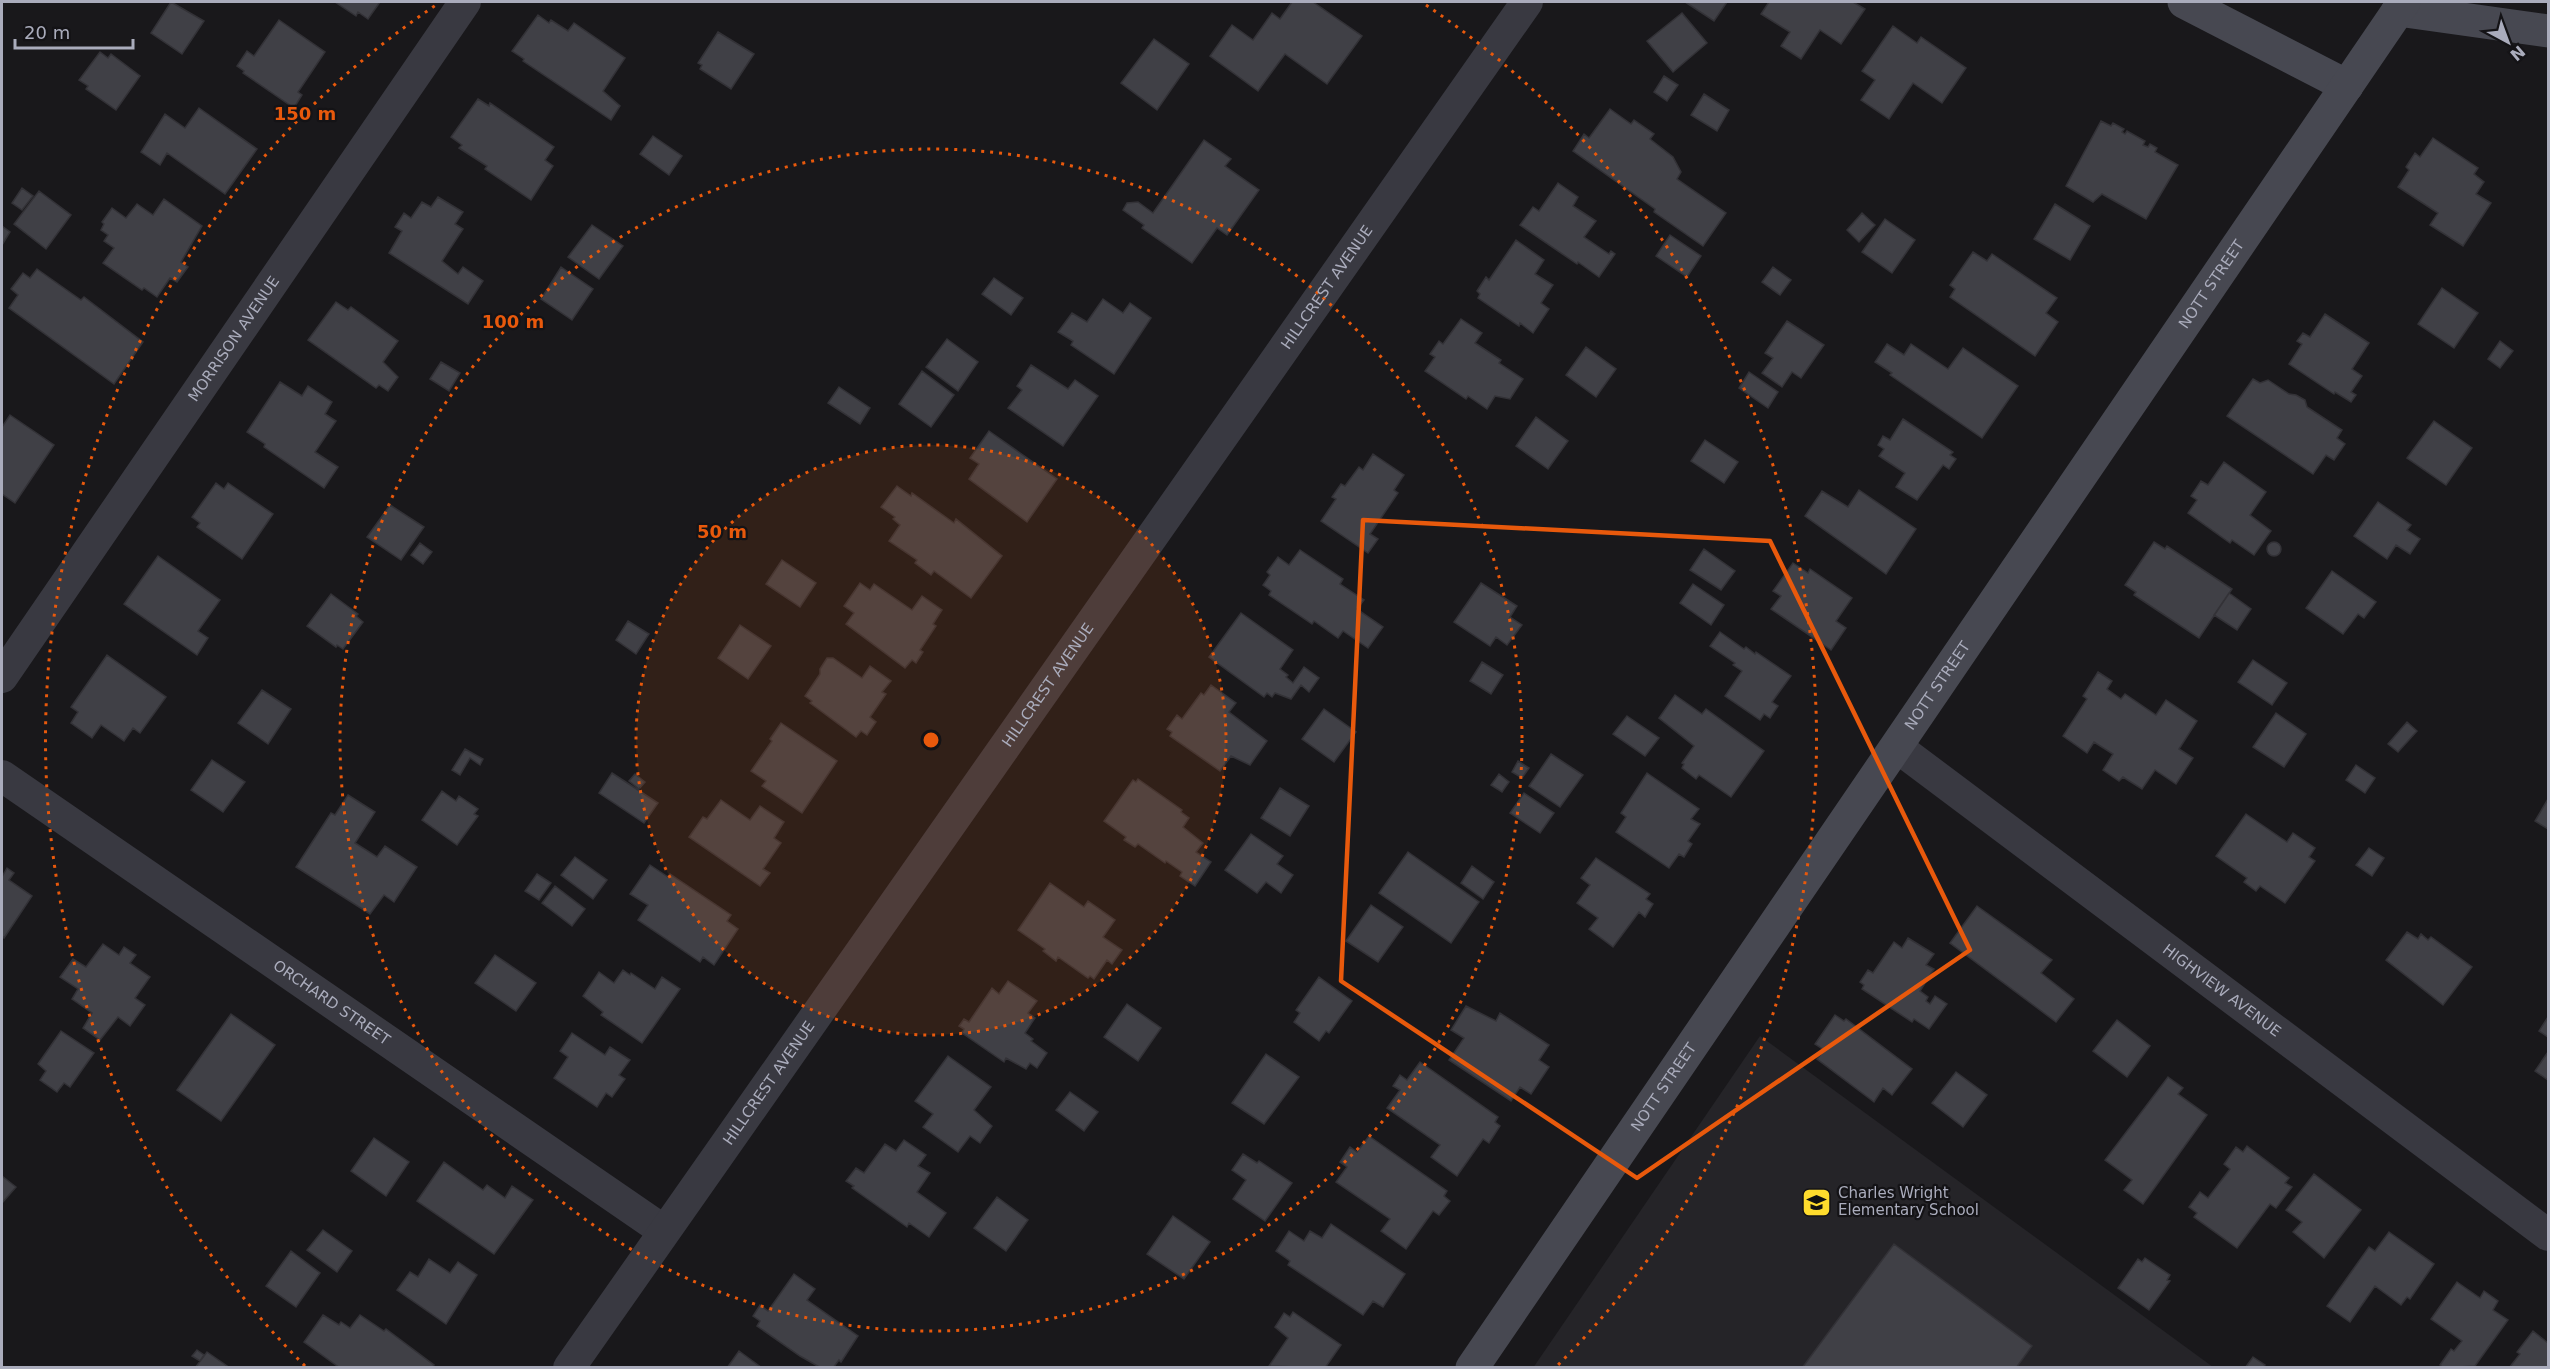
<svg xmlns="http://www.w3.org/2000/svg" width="2550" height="1369" viewBox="0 0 2550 1369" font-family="'DejaVu Sans',sans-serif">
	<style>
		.built { fill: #252428 }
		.building { fill: #404046; stroke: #333237; stroke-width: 1.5 }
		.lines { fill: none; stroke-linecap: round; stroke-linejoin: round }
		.street { stroke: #393941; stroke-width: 32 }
		.secondary { stroke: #474851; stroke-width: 33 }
		.marked { fill: none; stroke: #e8590c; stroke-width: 4.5; stroke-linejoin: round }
		.ring { fill: none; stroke: #e8590c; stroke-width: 3; stroke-dasharray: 3 6 }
		.labels { text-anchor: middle; stroke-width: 4.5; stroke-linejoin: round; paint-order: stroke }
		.street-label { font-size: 15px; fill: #aaacbc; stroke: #141316 }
		.poi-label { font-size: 15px; fill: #aaacbc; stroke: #141316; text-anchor: start }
		.centre { fill: #e8590c; stroke: #141316; stroke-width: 3 }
		.ring-label { font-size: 18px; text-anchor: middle; font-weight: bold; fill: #e8590c; stroke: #141316; stroke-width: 4.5; stroke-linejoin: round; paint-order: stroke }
	</style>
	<rect width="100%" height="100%" fill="#19181b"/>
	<!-- built -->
	<path class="built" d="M1760 1036 2213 1367 1533 1368Z"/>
	<!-- building -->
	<path class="building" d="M171 2 204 21 182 54 151 33Z
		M335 2H380L368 19 358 12 356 16Z
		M1292 2H1313L1362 36 1327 84 1285 54 1258 91 1210 56 1232 25 1253 40 1272 13 1280 19Z
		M1685 2H1727L1714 21Z
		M1769 2H1853L1865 9 1841 44 1820 30 1801 59 1781 46 1790 32 1761 14Z
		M1682 13 1707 43 1673 72 1647 41Z
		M538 15 549 23 551 20 568 31 574 23 625 58 603 91 620 106 611 120 523 61 524 59 512 51Z
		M279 20 325 52 298 92 302 95 294 108 243 73 244 71 237 66 247 51 254 56Z
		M1893 26 1917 43 1921 37 1966 68 1942 103 1913 83 1889 119 1861 100 1875 80 1862 71Z
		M718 32 754 54 731 89 700 69 702 65 698 63Z
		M1154 39 1189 64 1157 110 1121 83Z
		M100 52 108 58 111 54 140 76 116 110 86 89 88 86 79 80Z
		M1664 76 1678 85 1667 101 1654 92Z
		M1704 94 1729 110 1717 131 1691 115Z
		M478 99 489 106 490 103 554 147 545 160 553 166 531 200 485 169 487 166 459 148 462 145 451 137Z
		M199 108 257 149 225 194 167 153 160 165 141 152 165 114 185 128Z
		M1610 109 1631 124 1634 120 1654 134 1650 139 1673 157 1681 172 1677 179 1726 213 1703 246 1654 212 1655 209 1573 151 1584 134 1589 138Z
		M2101 121 2111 126 2113 123 2124 129 2122 132 2125 134 2127 131 2145 141 2143 145 2148 147 2150 144 2157 148 2155 152 2178 165 2146 219 2102 194 2093 202 2066 186Z
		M653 136 682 156 669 175 640 154Z
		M2433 138 2478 168 2474 174 2484 182 2476 194 2491 203 2463 246 2430 225 2438 213 2398 187 2409 170 2406 167 2415 153 2420 157Z
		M1204 140 1231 159 1225 166 1259 190 1227 235 1217 228 1192 263 1142 228 1144 225 1123 210 1127 203 1138 202 1153 213Z
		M1558 183 1578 197 1573 206 1596 221 1584 237 1609 254 1611 251 1615 254 1599 277 1578 262 1577 264 1520 225 1533 207 1539 211Z
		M22 188 33 196 22 210 12 203Z
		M39 191 71 215 46 249 14 224Z
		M438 197 463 212 455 224 463 229 442 261 458 274 463 267 483 281 468 304 389 253 402 231 395 227 404 213 411 218 422 202 431 207Z
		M164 199 202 226 181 262 188 267 177 282 170 278 157 297 144 288 142 290 103 263 114 248 104 241 108 235 101 230 104 224 102 222 112 208 126 218 137 204 153 215Z
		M2055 204 2090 226 2070 260 2034 239Z
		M1862 213 1875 225 1859 242 1847 230Z
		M1885 219 1915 240 1892 273 1862 252Z
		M592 225 623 246 599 279 568 257Z
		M2 226 10 232 2 245Z
		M1670 235 1701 256 1687 277 1656 256Z
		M1516 240 1544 260 1535 274 1553 285 1541 303 1549 309 1533 333 1520 323 1519 326 1478 298 1480 294 1477 291 1486 277 1489 280Z
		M1973 252 1987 261 1992 254 2057 298 2046 313 2058 322 2035 356 1950 297 1955 289 1950 285Z
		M561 267 593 289 572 320 541 299Z
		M1773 267 1791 280 1780 295 1762 282Z
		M37 269 81 300 84 297 143 342 114 384 9 308 18 295 11 289 23 273 30 278Z
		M994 278 1023 298 1011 315 982 294Z
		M2442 288 2478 313 2454 348 2418 324Z
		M1103 299 1123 313 1130 303 1151 318 1114 374 1071 345 1073 341 1058 332 1072 313 1087 322Z
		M336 302 348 310 351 307 398 341 383 362 398 377 388 391 379 385 376 388 308 340Z
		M2325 314 2369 343 2352 369 2362 376 2351 392 2356 395 2351 402 2335 392 2334 394 2289 364 2302 344 2297 341 2303 333 2310 337Z
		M1461 319 1482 333 1475 343 1501 360 1499 363 1523 379 1510 399 1495 396 1487 409 1468 396 1466 399 1425 371 1435 357 1430 354 1439 341 1443 344Z
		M1787 321 1824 345 1801 378 1792 372 1782 387 1762 373 1773 358 1765 353Z
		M947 339 978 362 958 391 926 367Z
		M2500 341 2513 351 2500 368 2488 359Z
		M1887 344 1904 355 1911 344 1948 369 1963 348 2018 386 1982 438 1890 375 1892 373 1875 362Z
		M1586 347 1616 369 1596 397 1566 375Z
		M441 362 460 373 449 391 430 379Z
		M1031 365 1068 389 1075 380 1098 396 1063 446 1008 408 1022 390 1017 386Z
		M922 371 954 395 931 427 899 404Z
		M1749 372 1778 392 1768 408 1739 388Z
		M2253 379 2260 383 2268 380 2289 394 2296 395 2305 400 2307 407 2342 430 2337 438 2345 444 2334 460 2326 455 2313 474 2227 416Z
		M280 382 302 396 308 386 332 402 325 414 336 421 315 452 338 467 324 488 264 447 265 444 247 432Z
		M839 387 870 408 860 424 828 403Z
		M10 415 54 445 15 503 2 494V427Z
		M1536 417 1568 441 1548 469 1516 446Z
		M1903 419 1953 452 1950 455 1956 459 1949 469 1943 465 1917 500 1896 487 1905 473 1879 456 1884 449 1878 445 1883 436 1890 440Z
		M2434 421 2472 448 2446 485 2407 458Z
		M989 431 1057 479 1027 522 969 479 979 464 970 458Z
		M1705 440 1738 462 1724 483 1691 461Z
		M1373 454 1404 475 1394 490 1398 493 1370 534 1378 539 1368 553 1321 521 1336 499 1332 497 1341 484 1345 486 1359 467 1363 470Z
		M2224 462 2266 492 2250 515 2271 531 2254 555 2232 540 2230 543 2188 513 2197 500 2191 496 2201 481 2208 485Z
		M216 483 224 489 228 483 273 514 242 559 197 527 200 523 192 517Z
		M897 486 911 496 912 493 954 523 956 519 1002 556 971 598 934 571 931 575 915 563 917 560 889 541 900 525 893 519 895 517 881 507Z
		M1859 490 1916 529 1886 574 1805 516 1822 491 1848 507Z
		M2378 502 2411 525 2407 530 2420 539 2410 554 2396 545 2387 559 2354 536Z
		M390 505 424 527 401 560 367 537Z
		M2267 549a7 7 0 1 1 14 0a7 7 0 1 1-14 0Z
		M2154 542 2165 549 2167 546 2232 589 2199 638 2134 595 2136 592 2125 585Z
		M420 543 432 552 423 564 411 555Z
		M1704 549 1735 571 1721 590 1690 570Z
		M1300 550 1343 579 1340 584 1364 600 1357 609 1383 627 1368 648 1343 631 1338 638 1314 621 1312 624 1269 595 1271 591 1263 585 1270 575 1267 572 1278 557 1289 565Z
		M158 556 220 600 198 631 208 638 197 655 124 604Z
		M782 560 816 583 800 607 766 584Z
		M1793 563 1808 573 1810 569 1852 598 1836 621 1846 628 1831 650 1771 609 1781 596 1773 591Z
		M2332 571 2376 602 2364 618 2358 614 2343 634 2306 608Z
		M860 583 870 590 874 584 912 610 922 596 942 610 933 624 936 626 920 650 923 652 916 663 912 660 905 668 846 624 854 613 844 606Z
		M1481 583 1517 606 1510 617 1522 625 1507 645 1496 637 1490 646 1454 622Z
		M1693 584 1724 605 1711 625 1680 603Z
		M2229 593 2251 609 2237 630 2214 615Z
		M331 594 358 614 356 616 363 622 343 649 337 645 336 647 307 626Z
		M1241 613 1293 650 1280 669 1288 675 1286 677 1293 683 1304 667 1319 678 1309 692 1301 685 1291 699 1275 693 1272 697 1267 693 1264 697 1209 657Z
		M628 621 649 634 636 654 616 640Z
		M740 625 771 646 748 679 718 658Z
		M1720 632 1744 649 1746 647 1755 654 1756 652 1791 676 1772 702 1778 706 1770 718 1764 714 1760 720 1725 696 1742 671 1733 665 1735 663 1710 646Z
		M107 655 166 697 140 733 133 728 124 741 101 725 92 738 71 723 78 712 71 707Z
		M827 658H833L862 678 870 666 891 681 882 692 886 694 870 717 876 722 867 735 861 731 856 737 810 703 812 701 805 696 820 674V669Z
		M2253 660 2287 683 2272 705 2238 682Z
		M1482 662 1503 675 1491 694 1470 681Z
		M2098 672 2112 681 2107 689 2121 699 2125 694 2156 715 2166 700 2197 721 2179 749 2193 758 2176 784 2155 770 2142 789 2123 777 2119 781 2103 770 2113 754 2094 742 2087 753 2063 736 2087 699 2083 696Z
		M1211 685 1236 703 1229 712 1267 741 1250 765 1231 756 1220 771 1170 736 1172 732 1167 729 1177 715 1182 719 1201 693 1204 695Z
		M262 690 291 709 268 744 238 723Z
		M1675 695 1702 714 1706 709 1764 751 1731 797 1699 775 1696 779 1682 768 1684 764 1682 763 1694 746 1659 718Z
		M1324 709 1356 732 1334 762 1302 739Z
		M2276 713 2306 734 2284 767 2253 747Z
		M1627 716 1659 738 1645 756 1613 734Z
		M2407 722 2417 731 2398 752 2388 744Z
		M781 723 837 761 802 813 762 786 766 781 751 771 772 741 770 739Z
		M465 749 483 759 480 765 470 758 460 775 452 770Z
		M1551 754 1583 775 1560 807 1529 786Z
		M212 760 245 782 223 812 191 790Z
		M1518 761 1529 768 1522 778 1512 772Z
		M2356 765 2375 778 2365 793 2346 780Z
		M612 773 658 803 644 823 599 793Z
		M1647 773 1699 809 1691 819 1700 824 1688 841 1692 844 1684 857 1679 854 1669 868 1616 832 1626 817 1621 813Z
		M635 774 645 782 639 789 629 781Z
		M1499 774 1509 782 1502 792 1491 785Z
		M1138 779 1182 810 1181 812 1189 818 1183 827 1203 843 1196 852 1211 862 1195 886 1180 876 1182 872 1166 861 1165 863 1138 844 1135 847 1124 840 1126 837 1104 821 1133 780 1136 782Z
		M1280 788 1309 806 1290 836 1261 818Z
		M442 791 456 801 459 796 478 809 474 814 478 816 457 845 422 820Z
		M1524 793 1554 813 1540 833 1510 813Z
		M348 795 375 812 355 843 377 857 385 846 417 867 394 902 384 895 370 914 296 867 331 813 335 815Z
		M2548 799V829L2535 821Z
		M721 800 750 820 760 806 784 822 774 838 781 843 763 869 770 873 760 886 689 837 703 817 707 819Z
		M2246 814 2287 842 2293 833 2315 848 2309 857 2315 861 2285 903 2260 886 2256 891 2244 882 2247 878 2216 856Z
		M1251 834 1283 856 1277 864 1293 875 1281 893 1266 882 1257 893 1225 870Z
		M2369 848 2384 858 2372 876 2356 865Z
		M1408 852 1479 902 1451 943 1379 893Z
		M575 857 607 880 593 899 561 875Z
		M1596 858 1650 894 1646 899 1653 904 1645 917 1639 912 1613 947 1589 929 1598 918 1577 903 1590 885 1581 878Z
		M650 865 668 877 670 874 731 915 727 921 738 929 714 965 703 957 700 962 638 920 648 905 630 894Z
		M1472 866 1494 882 1483 899 1461 883Z
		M7 868 14 873 9 880 32 896 4 938 2 936V874L3 875Z
		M537 874 551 883 539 900 525 891Z
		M1050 883 1084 907 1088 901 1115 920 1103 937 1122 950 1112 964 1107 960 1094 979 1090 976 1088 978 1058 957 1056 961 1043 951 1045 949 1018 930Z
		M555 886 585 909 572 926 542 903Z
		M1371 905 1403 927 1378 962 1346 941Z
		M1977 906 2052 960 2041 973 2074 999 2056 1022 1950 943Z
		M2407 932 2418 939 2421 934 2428 940 2431 937 2472 967 2443 1005 2386 960Z
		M1908 938 1934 954 1926 965 1934 969 1920 991 1928 997 1926 1001 1930 1004 1935 996 1947 1004 1929 1029 1914 1019 1912 1022 1862 989 1864 985 1860 982 1868 970 1873 973 1894 942 1902 948Z
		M103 944 119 955 124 947 136 955 130 963 150 977 135 998 145 1005 130 1026 118 1017 100 1040 83 1028 92 1013 72 999 78 989 60 977 73 959 86 967Z
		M495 955 536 983 516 1011 475 983Z
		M623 970 630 975 631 973 655 989 662 977 680 989 642 1043 601 1015 603 1012 583 996 599 972 614 983Z
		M1319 977 1352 1001 1329 1033 1326 1031 1319 1041 1294 1022 1300 1013 1296 1010Z
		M1008 981 1037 1001 1028 1013 1035 1018 1025 1033 1033 1039 1031 1041 1047 1053 1037 1068 1030 1063 1026 1069 1006 1058 1004 1062 962 1033 964 1029 959 1026 964 1019 969 1022 992 988 999 994Z
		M1127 1004 1161 1028 1138 1061 1104 1037Z
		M1466 1006 1496 1021 1500 1013 1549 1045 1539 1060 1549 1067 1531 1094 1520 1087 1511 1101 1449 1060 1464 1038 1451 1030Z
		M231 1014 275 1045 221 1121 177 1090Z
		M1835 1015 1844 1021 1846 1019 1912 1069 1892 1095 1883 1088 1874 1102 1817 1059 1824 1050 1815 1044Z
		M2548 1017V1037L2539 1031Z
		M2117 1020 2150 1046 2127 1077 2093 1051Z
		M61 1031 94 1053 70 1087 64 1083 57 1092 40 1080 46 1071 38 1064Z
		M572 1033 605 1055 610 1047 630 1060 619 1075 625 1079 612 1097 606 1093 597 1107 554 1078 568 1057 560 1051Z
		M2548 1052V1080L2535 1071Z
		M1266 1054 1299 1077 1264 1124 1232 1103Z
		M948 1056 991 1087 974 1110 992 1126 980 1143 970 1136 958 1152 923 1127 933 1114 915 1101Z
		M1420 1062 1498 1117 1495 1122 1500 1126 1489 1143 1483 1139 1457 1176 1431 1157 1440 1145 1387 1108 1400 1090 1393 1086 1400 1075 1407 1080Z
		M1956 1072 1987 1095 1963 1127 1932 1103Z
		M2168 1077 2183 1088 2178 1094 2207 1115 2143 1204 2124 1190 2132 1180 2105 1160Z
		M1070 1092 1098 1112 1084 1131 1056 1110Z
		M1369 1136 1447 1191 1444 1196 1450 1201 1439 1215 1433 1211 1406 1249 1381 1231 1390 1219 1336 1182 1347 1167 1340 1162 1350 1147 1357 1152Z
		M374 1138 409 1162 386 1196 351 1171Z
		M904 1140 926 1155 918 1166 930 1173 917 1192 946 1213 929 1237 909 1223 907 1227 852 1188 854 1186 846 1181 856 1168 864 1173 885 1144 896 1151Z
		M2247 1146 2289 1178 2285 1183 2292 1187 2276 1208 2270 1204 2237 1248 2194 1217 2197 1213 2189 1207 2200 1192 2208 1198 2230 1169 2224 1164 2236 1147 2243 1152Z
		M1243 1154 1257 1163 1259 1161 1292 1183 1265 1221 1233 1199 1246 1180 1232 1170Z
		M444 1162 483 1190 487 1185 505 1198 512 1186 533 1200 494 1254 417 1201Z
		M2314 1174 2361 1210 2324 1258 2293 1232 2302 1222 2286 1210Z
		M2 1176 16 1187 2 1203Z
		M997 1197 1028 1220 1006 1251 974 1228Z
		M1173 1216 1210 1242 1184 1279 1147 1254Z
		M1331 1224 1405 1274 1383 1307 1373 1301 1363 1315 1288 1265 1290 1261 1276 1251 1289 1231 1304 1241 1310 1231 1322 1238Z
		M323 1230 352 1251 337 1272 307 1250Z
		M2389 1232 2434 1264 2410 1299 2407 1297 2401 1305 2375 1286 2350 1322 2327 1306 2369 1247 2375 1251Z
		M1894 1244 2032 1346 2016 1368H1802Z
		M291 1251 320 1273 296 1307 266 1286Z
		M2145 1258 2170 1275 2167 1280 2170 1281 2149 1310 2118 1288 2138 1259 2142 1262Z
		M429 1259 450 1273 458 1262 477 1275 446 1324 397 1290 410 1272 418 1277Z
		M794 1274 815 1289 807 1300 858 1336 841 1362 839 1360 833 1368H821L800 1356 757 1326 760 1321 753 1316 760 1305 768 1311Z
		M2457 1282 2480 1298 2484 1291 2498 1301 2493 1310 2508 1320 2475 1366 2443 1368 2440 1365 2451 1349 2454 1351 2462 1341 2431 1319Z
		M1293 1312 1341 1345 1325 1368 1269 1366 1288 1338 1275 1327 1284 1313 1290 1317Z
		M323 1315 339 1325 341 1322 350 1328 360 1315 384 1331 386 1329 434 1365 432 1368H340L304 1342Z
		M2533 1331 2548 1343V1368H2509L2520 1354 2517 1352Z
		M197 1350 204 1355 200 1361 192 1356Z
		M739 1351 762 1368H727Z
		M207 1352 230 1368H195Z
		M2253 1357 2265 1365 2263 1368H2245Z"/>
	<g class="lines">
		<!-- street -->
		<g class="street">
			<path id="s1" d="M2 677 465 2"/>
			<path id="s2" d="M1897 747 2548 1235"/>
			<path id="s3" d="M2 776 664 1231"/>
			<path id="s4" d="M569 1368 1527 2"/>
		</g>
		<!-- secondary -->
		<g class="secondary">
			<path d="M2184 2 2347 86"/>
			<path d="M2398 10 2548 31"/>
			<path id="s5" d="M1472 1368 2404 2"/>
		</g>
	</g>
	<!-- marked area -->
	<path class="marked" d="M1363 520 1770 541 1970 950 1637 1178 1341 981Z"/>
	<!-- distance rings -->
	<circle cx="931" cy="740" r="295" fill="#e8590c" fill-opacity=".12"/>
	<g class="ring">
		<circle cx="931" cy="740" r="295"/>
		<circle cx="931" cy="740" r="591"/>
		<path d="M305 1366A886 886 0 0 1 436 5M1426 5A886 886 0 0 1 1557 1366"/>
	</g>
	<!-- icons -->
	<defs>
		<symbol id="school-square" viewBox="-11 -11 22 22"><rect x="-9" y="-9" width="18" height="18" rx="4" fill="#ffdc2d" stroke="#141316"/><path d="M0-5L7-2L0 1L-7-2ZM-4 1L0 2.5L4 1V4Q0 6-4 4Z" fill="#111"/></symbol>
	</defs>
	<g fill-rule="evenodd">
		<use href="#school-square" x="1800" y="1186" width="33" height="33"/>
	</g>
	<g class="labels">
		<!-- street labels -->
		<g class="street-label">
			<text dy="5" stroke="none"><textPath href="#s5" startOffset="1312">NOTT STREET</textPath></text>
			<text dy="5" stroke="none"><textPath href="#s4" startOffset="1320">HILLCREST AVENUE</textPath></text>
			<text dy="5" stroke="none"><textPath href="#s1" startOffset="410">MORRISON AVENUE</textPath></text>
			<text dy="5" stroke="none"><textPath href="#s4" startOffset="834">HILLCREST AVENUE</textPath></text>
			<text dy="5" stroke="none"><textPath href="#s5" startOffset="826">NOTT STREET</textPath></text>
			<text dy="5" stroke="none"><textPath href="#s2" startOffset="406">HIGHVIEW AVENUE</textPath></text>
			<text dy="5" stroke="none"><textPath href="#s3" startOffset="400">ORCHARD STREET</textPath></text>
			<text dy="5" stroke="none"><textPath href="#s4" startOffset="348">HILLCREST AVENUE</textPath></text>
			<text dy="5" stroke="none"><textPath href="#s5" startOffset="340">NOTT STREET</textPath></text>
		</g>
		<!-- poi labels -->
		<g class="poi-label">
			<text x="1838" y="1198">Charles Wright<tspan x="1838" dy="17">Elementary School</tspan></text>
		</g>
	</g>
	<circle cx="931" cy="740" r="9" class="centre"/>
	<g class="ring-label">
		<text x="305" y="120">150 m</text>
		<text x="513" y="328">100 m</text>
		<text x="722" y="538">50 m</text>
	</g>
	<!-- border -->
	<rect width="2550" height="1369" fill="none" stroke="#aaacbc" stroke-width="6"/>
	<!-- north arrow -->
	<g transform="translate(2508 42) rotate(139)" stroke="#141316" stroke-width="4.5" paint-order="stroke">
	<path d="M0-4.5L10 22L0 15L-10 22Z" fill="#aaacbc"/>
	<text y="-9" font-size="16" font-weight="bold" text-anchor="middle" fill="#aaacbc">N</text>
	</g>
	<!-- scale -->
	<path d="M15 39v9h118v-9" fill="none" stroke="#aaacbc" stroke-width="3"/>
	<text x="24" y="39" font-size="18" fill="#aaacbc" stroke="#141316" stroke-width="4.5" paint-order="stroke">20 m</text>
</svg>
